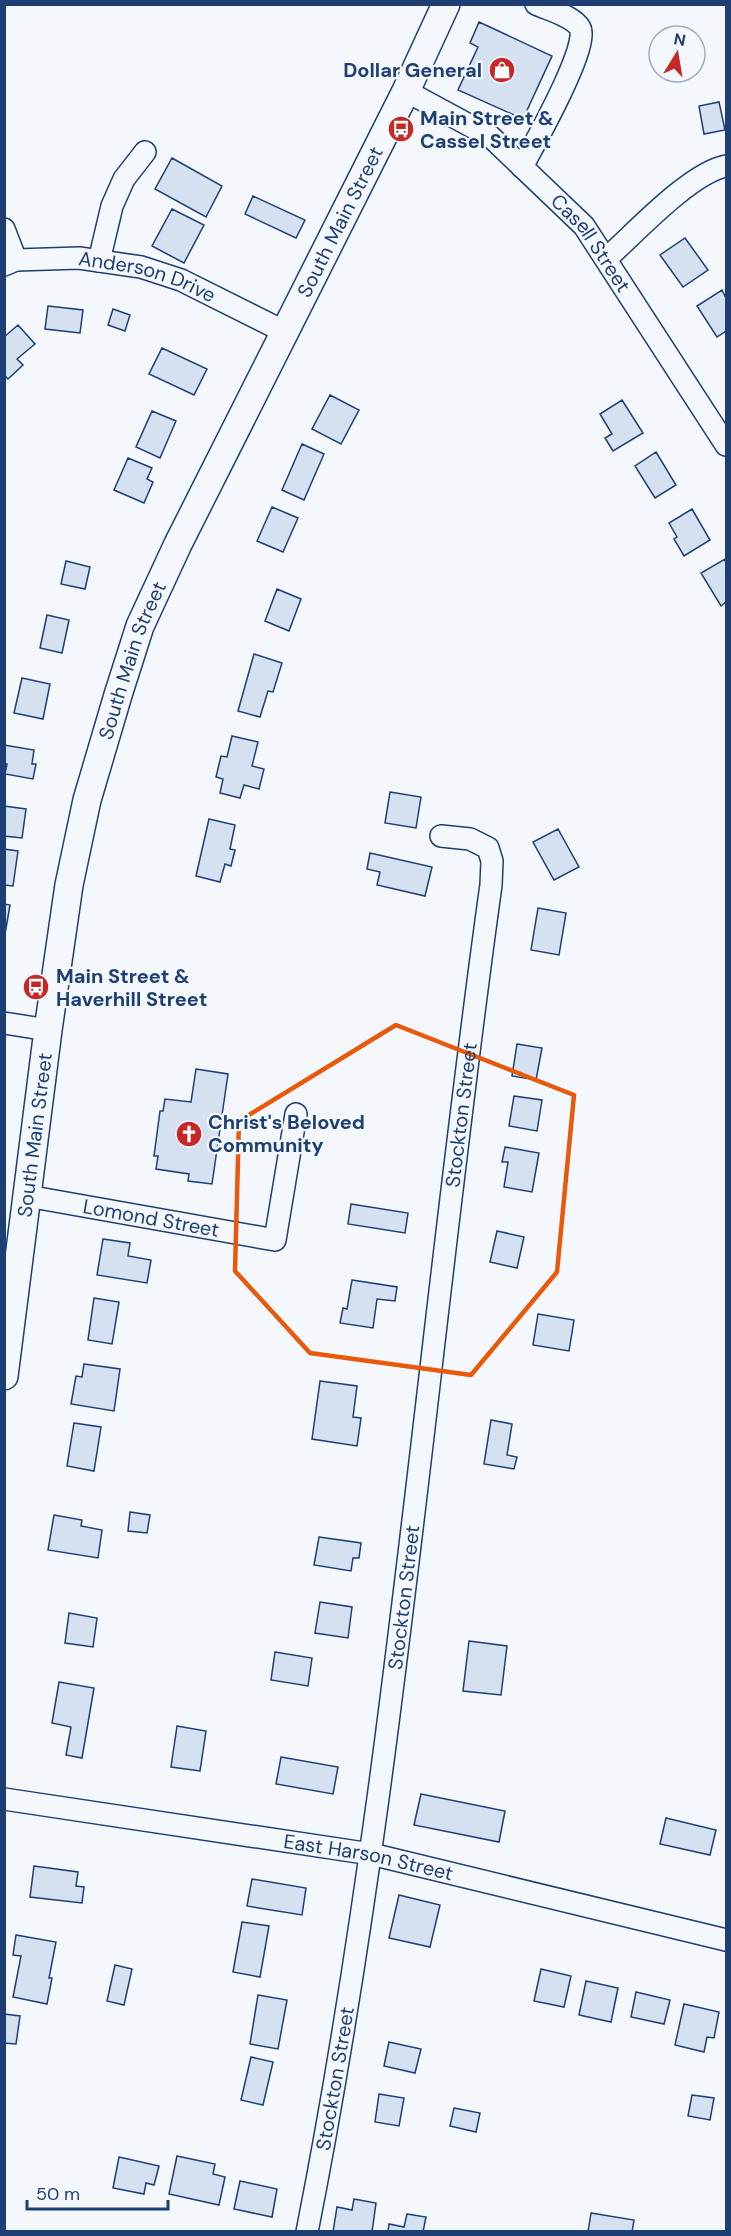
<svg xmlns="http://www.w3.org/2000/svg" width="731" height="2236" viewBox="0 0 731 2236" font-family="'DM Sans',sans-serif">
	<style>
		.building { fill: #d5e0f0; stroke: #1d3f73; stroke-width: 1.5 }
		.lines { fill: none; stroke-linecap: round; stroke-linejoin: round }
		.minor-casing { stroke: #1d3f73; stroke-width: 24 }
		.major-casing { stroke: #1d3f73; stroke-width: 30 }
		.minor { stroke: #f4f7fb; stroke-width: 21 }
		.major { stroke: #f4f7fb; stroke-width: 27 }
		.marked { fill: none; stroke: #e8590c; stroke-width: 4.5; stroke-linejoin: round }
		.labels { text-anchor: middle; stroke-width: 4.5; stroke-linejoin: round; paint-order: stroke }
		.poi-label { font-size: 20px; font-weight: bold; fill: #1d3f73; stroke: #f4f7fb; text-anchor: start }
		.street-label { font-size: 20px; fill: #1d3f73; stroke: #f4f7fb }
	</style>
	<rect width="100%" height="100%" fill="#f4f7fb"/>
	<!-- building -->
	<path class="building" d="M479 22 552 56 523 119 458 90 478 47 470 43Z
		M719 102 725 130 704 134 699 106Z
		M172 158 222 186 206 217 155 189Z
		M253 196 305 220 296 238 245 214Z
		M172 209 204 225 184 263 152 246Z
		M685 238 708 270 683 287 660 255Z
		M722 290 726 298V331L717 337 697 306Z
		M48 306 83 310 80 333 45 329Z
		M113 309 130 315 125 331 108 325Z
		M18 325 35 344 17 359 23 365 8 379 4 375V337Z
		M162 348 207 369 194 395 149 374Z
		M330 395 359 410 341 444 312 429Z
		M622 400 643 433 613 451 605 438 612 434 600 414Z
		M152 411 176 421 160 458 136 447Z
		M302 444 324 454 304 500 282 490Z
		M656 452 676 485 655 498 635 466Z
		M128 458 152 468 147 479 153 482 144 503 114 490Z
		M272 507 298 518 283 552 257 541Z
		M692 509 710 540 684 556 674 539 677 537 669 523Z
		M725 559 726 562V602L721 606 701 573Z
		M66 561 90 567 85 589 61 584Z
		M277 589 301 599 289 631 265 621Z
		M47 615 69 620 62 653 40 648Z
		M254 654 282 663 273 692 268 691 260 717 238 711Z
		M22 678 50 684 43 719 14 713Z
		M232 736 258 742 252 766 264 769 259 789 244 785 240 798 220 793 223 779 216 777 221 756 227 757Z
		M4 745 34 750 32 764H36L33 779 5 774 7 764 4 763Z
		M390 792 421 797 416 828 385 823Z
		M4 806 26 809 22 838 4 836Z
		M209 819 235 825 230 849 235 850 231 866 225 864 220 882 196 876Z
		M558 829 579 867 554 880 533 842Z
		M4 849 18 851 13 886 4 885Z
		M370 853 432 867 425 896 377 885 380 872 367 869Z
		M4 904 10 905 4 940Z
		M538 908 566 913 559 955 531 950Z
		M517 1044 542 1048 536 1080 512 1076Z
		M196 1069 228 1074 212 1184 188 1181 189 1174 156 1169 158 1156H154L160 1111H163L165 1099 191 1102Z
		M514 1096 542 1100 537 1131 509 1126Z
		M505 1147 539 1153 532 1192 504 1187 508 1162H502Z
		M351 1204 408 1213 405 1233 348 1224Z
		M497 1231 524 1237 517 1268 490 1262Z
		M103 1239 130 1243 128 1256 151 1260 147 1283 97 1275Z
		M352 1280 397 1287 395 1301 377 1299 373 1328 340 1323 343 1308 347 1309Z
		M94 1298 119 1302 112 1344 88 1340Z
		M538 1314 574 1320 569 1351 533 1345Z
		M84 1364 120 1369 114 1411 71 1404 76 1376 82 1377Z
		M320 1381 357 1386 353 1417 361 1418 357 1446 312 1439Z
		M491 1420 512 1424 507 1455 517 1457 514 1469 484 1464Z
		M74 1423 101 1427 94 1471 67 1466Z
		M130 1512 150 1515 147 1533 128 1531Z
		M54 1515 82 1520 81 1526 102 1530 98 1558 48 1550Z
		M319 1537 361 1543 359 1558H353L351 1571 314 1565Z
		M320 1602 352 1607 348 1638 315 1633Z
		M69 1613 97 1618 93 1647 65 1643Z
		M469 1641 507 1646 501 1695 463 1691Z
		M275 1652 312 1658 308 1686 271 1680Z
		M59 1682 94 1688 82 1758 66 1755 71 1727 52 1723Z
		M177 1726 206 1731 200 1771 171 1767Z
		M281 1757 338 1767 333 1794 276 1784Z
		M421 1794 505 1811 499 1842 414 1825Z
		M666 1818 716 1830 710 1855 660 1844Z
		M34 1866 78 1872 76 1886 84 1887 82 1903 30 1897Z
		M252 1879 306 1888 302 1915 247 1906Z
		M399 1895 440 1905 430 1947 389 1938Z
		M242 1922 269 1926 260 1977 233 1972Z
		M16 1935 56 1942 49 1978H52L47 2004 13 1997 21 1956 13 1955Z
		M115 1965 132 1969 124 2005 107 2001Z
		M541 1969 571 1976 564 2007 534 2001Z
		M586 1981 618 1988 611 2022 579 2015Z
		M636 1992 670 2000 664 2024 631 2017Z
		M258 1995 287 2000 278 2049 250 2044Z
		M684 2004 719 2012 714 2038 707 2037 704 2052 675 2045Z
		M4 2014 20 2016 16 2044 4 2043Z
		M389 2042 421 2049 415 2073 384 2066Z
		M251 2057 273 2062 263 2105 241 2100Z
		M379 2094 404 2098 399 2126 375 2122Z
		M692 2095 714 2098 710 2120 688 2116Z
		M454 2108 480 2113 476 2132 450 2126Z
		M177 2156 215 2164 213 2174 225 2177 219 2205 169 2194Z
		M119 2157 159 2166 154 2185 146 2183 144 2194 113 2188Z
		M240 2181 277 2189 272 2217 234 2209Z
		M354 2199 376 2203 372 2232H333L337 2207 352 2210Z
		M591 2213 634 2220 632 2232H588Z
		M407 2214 426 2217 423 2232H388L389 2224 404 2227Z"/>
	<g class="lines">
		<defs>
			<g id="minor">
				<path id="s1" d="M406 91 491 137 584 226 726 445"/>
				<path d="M522 167C533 146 590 46 580 28 573 16 549 10 536 4"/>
				<path d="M4 229 16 260"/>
				<path d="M606 259C635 233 690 173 726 166"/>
				<path d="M99 261 112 206 124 179 145 152"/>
				<path id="s2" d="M4 265 16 260 79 258 141 267 181 280 283 331"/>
				<path d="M4 1023 48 1030"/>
				<path id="s3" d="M27 1196 275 1240 296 1114"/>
				<path id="s4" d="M4 1799 371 1854 726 1940"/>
				<path id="s5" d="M307 2232C395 1787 428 1334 491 885L492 861 488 848 470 839 441 836"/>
			</g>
			<g id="major">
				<path id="s6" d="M4 1376 48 1030 69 885 87 800 118 695 140 626 178 544 406 91 446 4"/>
			</g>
		</defs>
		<!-- minor casing -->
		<use href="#minor" class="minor-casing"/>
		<!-- major casing -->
		<use href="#major" class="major-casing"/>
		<!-- minor -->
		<use href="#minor" class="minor"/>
		<!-- major -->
		<use href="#major" class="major"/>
	</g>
	<!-- marked area -->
	<path class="marked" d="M396 1025 574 1095 557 1272 471 1375 310 1353 235 1271 239 1121Z"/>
	<!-- icons -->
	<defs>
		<symbol id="shop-disc" viewBox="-11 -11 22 22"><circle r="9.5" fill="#c62828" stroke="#f4f7fb"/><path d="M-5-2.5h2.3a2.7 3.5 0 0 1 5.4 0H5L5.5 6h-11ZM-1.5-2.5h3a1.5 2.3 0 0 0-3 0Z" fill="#fff"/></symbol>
		<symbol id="bus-disc" viewBox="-11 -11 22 22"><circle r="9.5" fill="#c62828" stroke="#f4f7fb"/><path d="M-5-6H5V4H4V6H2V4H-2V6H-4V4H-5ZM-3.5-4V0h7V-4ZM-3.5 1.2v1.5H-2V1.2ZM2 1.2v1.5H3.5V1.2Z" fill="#fff"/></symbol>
		<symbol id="church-disc" viewBox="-11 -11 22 22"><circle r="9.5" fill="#c62828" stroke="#f4f7fb"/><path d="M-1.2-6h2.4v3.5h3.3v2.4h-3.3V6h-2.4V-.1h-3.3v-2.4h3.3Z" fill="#fff"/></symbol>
	</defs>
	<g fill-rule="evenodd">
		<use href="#shop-disc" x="487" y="55" width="30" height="30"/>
		<use href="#bus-disc" x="386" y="114" width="30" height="30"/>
		<use href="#bus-disc" x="21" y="972" width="30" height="30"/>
		<use href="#church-disc" x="174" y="1119" width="30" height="30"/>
	</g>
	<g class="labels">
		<!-- poi labels -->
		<g class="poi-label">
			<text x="482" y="77" text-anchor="end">Dollar General</text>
			<text x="420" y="125">Main Street &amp;<tspan x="420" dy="23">Cassel Street</tspan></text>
			<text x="56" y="983">Main Street &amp;<tspan x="56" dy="23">Haverhill Street</tspan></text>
			<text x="208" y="1129">Christ's Beloved<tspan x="208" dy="23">Community</tspan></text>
		</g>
		<!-- street labels -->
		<g class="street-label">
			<text dy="7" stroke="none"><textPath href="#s6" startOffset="1215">South Main Street</textPath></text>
			<text dy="7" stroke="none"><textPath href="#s1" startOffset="243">Casell Street</textPath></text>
			<text dy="7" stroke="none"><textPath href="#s2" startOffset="147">Anderson Drive</textPath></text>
			<text dy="7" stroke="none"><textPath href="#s6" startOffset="729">South Main Street</textPath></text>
			<text dy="7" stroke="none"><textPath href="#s5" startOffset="1128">Stockton Street</textPath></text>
			<text dy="7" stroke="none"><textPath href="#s6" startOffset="243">South Main Street</textPath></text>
			<text dy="7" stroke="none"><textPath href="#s3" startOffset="126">Lomond Street</textPath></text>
			<text dy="7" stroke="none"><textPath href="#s5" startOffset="642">Stockton Street</textPath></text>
			<text dy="7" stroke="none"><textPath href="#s4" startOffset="369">East Harson Street</textPath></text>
			<text dy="7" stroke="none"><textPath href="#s5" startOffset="156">Stockton Street</textPath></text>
		</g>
	</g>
	<!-- border -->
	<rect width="731" height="2236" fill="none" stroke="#1d3f73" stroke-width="12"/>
	<!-- north arrow -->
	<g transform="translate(677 54) rotate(11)"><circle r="28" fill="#f4f7fb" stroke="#9eadc5" stroke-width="1.5"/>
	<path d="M0-4.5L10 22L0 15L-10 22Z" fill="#c62828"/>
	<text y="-9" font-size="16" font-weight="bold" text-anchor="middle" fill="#1d3f73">N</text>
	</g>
	<!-- scale -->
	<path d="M27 2200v9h141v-9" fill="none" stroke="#1d3f73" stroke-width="3"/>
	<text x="36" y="2200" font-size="18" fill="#1d3f73" stroke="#f4f7fb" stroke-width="4.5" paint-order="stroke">50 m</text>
</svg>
